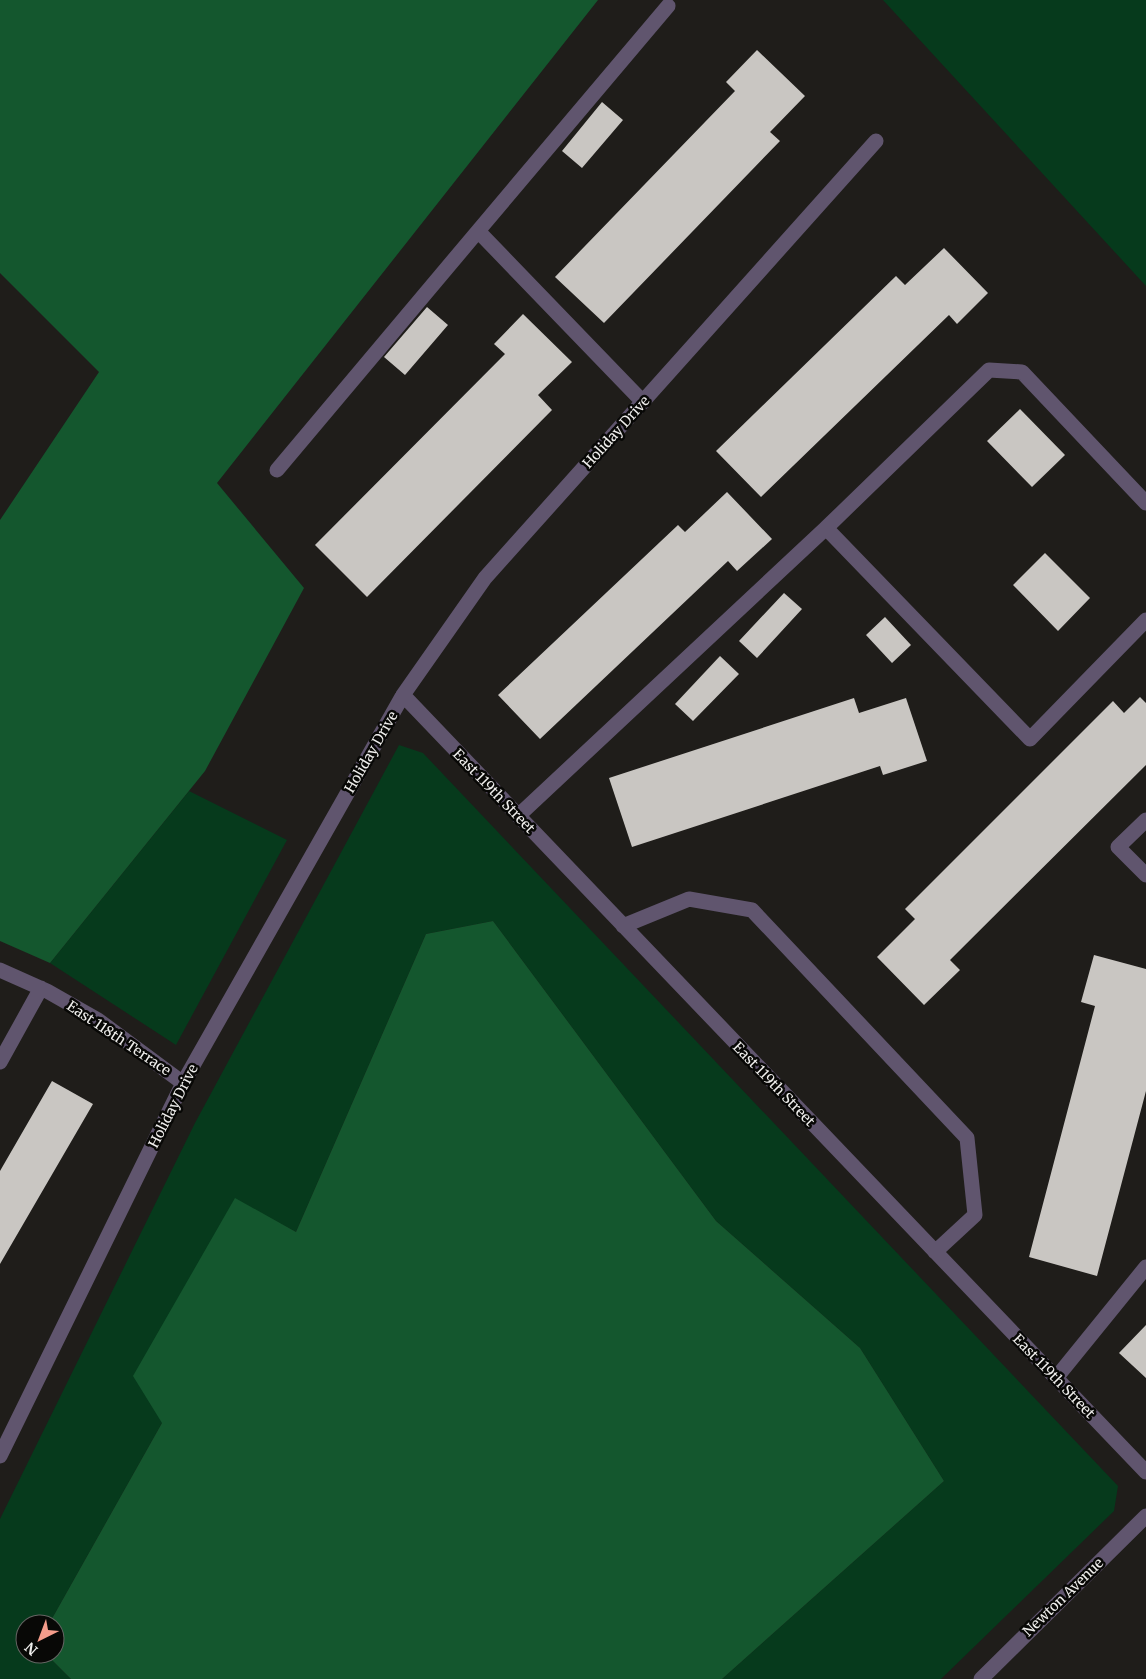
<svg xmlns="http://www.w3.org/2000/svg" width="1146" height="1679" viewBox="0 0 1146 1679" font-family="Merriweather,serif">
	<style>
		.green { fill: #063a1c }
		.forest { fill: #14572e }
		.building { fill: #c9c6c2 }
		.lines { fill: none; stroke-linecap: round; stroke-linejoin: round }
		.minor { stroke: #60556e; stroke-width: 15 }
		.labels { text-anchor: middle; stroke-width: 5; stroke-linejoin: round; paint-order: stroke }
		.street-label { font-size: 14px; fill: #efeeec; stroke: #080806 }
	</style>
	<rect width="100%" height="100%" fill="#1f1d1a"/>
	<!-- green -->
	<path class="green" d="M883 0H1146V286Z
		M399 745 423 753 1118 1486 1114 1511 941 1679H722L944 1481 860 1348 716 1221 493 921 426 934 296 1232 235 1199 162 1423 49 1624H25V1654H46L71 1679H0V1519L195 1123Z
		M189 791 287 840 176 1045 50 963Z"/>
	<!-- forest -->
	<path class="forest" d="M0 0H598L217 483 304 588 205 771 50 963 0 941V520L99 372 0 273Z
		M493 921 716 1221 860 1348 944 1481 722 1679H71L46 1654H55V1624H49L162 1423 133 1376 235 1198 296 1232 426 934Z"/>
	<!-- building -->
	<path class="building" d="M757 50 805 96 770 132 780 141 604 323 555 277 735 91 726 82Z
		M602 102 623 120 582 168 562 151Z
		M944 248 988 293 957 324 949 315 761 497 716 451 896 276 905 285Z
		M427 307 448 325 405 375 384 357Z
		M523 314 572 362 538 395 552 410 367 597 315 545 505 354 494 344Z
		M1020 409 1065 455 1032 487 987 441Z
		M727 492 772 539 737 571 728 561 540 739 498 695 678 525 685 532Z
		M1045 553 1090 598 1058 631 1013 585Z
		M784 593 802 609 757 658 739 641Z
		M885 617 911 645 892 663 866 635Z
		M720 656 739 674 693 721 675 704Z
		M1140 697 1146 703V765L950 960 960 970 924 1005 877 957 915 919 905 909 1113 701 1124 713Z
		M854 698 859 713 906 698 927 761 883 775 880 766 632 847 609 778Z
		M1094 955 1146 969V1091L1097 1276 1029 1257 1095 1006 1081 1002Z
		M52 1081 93 1104 0 1264V1171Z
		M1146 1325V1378L1119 1353Z"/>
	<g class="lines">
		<!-- minor -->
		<path class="minor" d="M643 402 478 231 668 6
			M277 470 478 231
			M1146 503 1022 372 989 370 826 528 1030 739 1146 620
			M403 695 1146 1472
			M518 816 826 528
			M1146 820 1118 847 1146 875
			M623 926 689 899 752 910 967 1138 975 1215 935 1252
			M0 970 47 991 98 1020 183 1083
			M0 1062 41 988
			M1056 1378 1146 1267
			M0 1456 183 1083 403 695 485 578 876 141
			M981 1679 1146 1516"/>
	</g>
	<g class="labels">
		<!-- street labels -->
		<g class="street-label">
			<text transform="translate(616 432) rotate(-48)" y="5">Holiday Drive</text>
			<text transform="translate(371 752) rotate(-60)" y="5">Holiday Drive</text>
			<text transform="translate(494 791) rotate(46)" y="5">East 119th Street</text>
			<text transform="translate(119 1038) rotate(34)" y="5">East 118th Terrace</text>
			<text transform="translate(774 1084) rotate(46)" y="5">East 119th Street</text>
			<text transform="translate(173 1106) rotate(-63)" y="5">Holiday Drive</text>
			<text transform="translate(1054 1376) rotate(46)" y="5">East 119th Street</text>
			<text transform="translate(1063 1597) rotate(-44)" y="5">Newton Avenue</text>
		</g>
	</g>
	<!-- north arrow -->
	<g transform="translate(40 1639) rotate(222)"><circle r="24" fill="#080806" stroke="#646462"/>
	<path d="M0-4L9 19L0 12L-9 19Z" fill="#f49d8b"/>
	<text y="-8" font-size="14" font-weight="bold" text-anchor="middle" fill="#efeeec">N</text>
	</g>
</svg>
